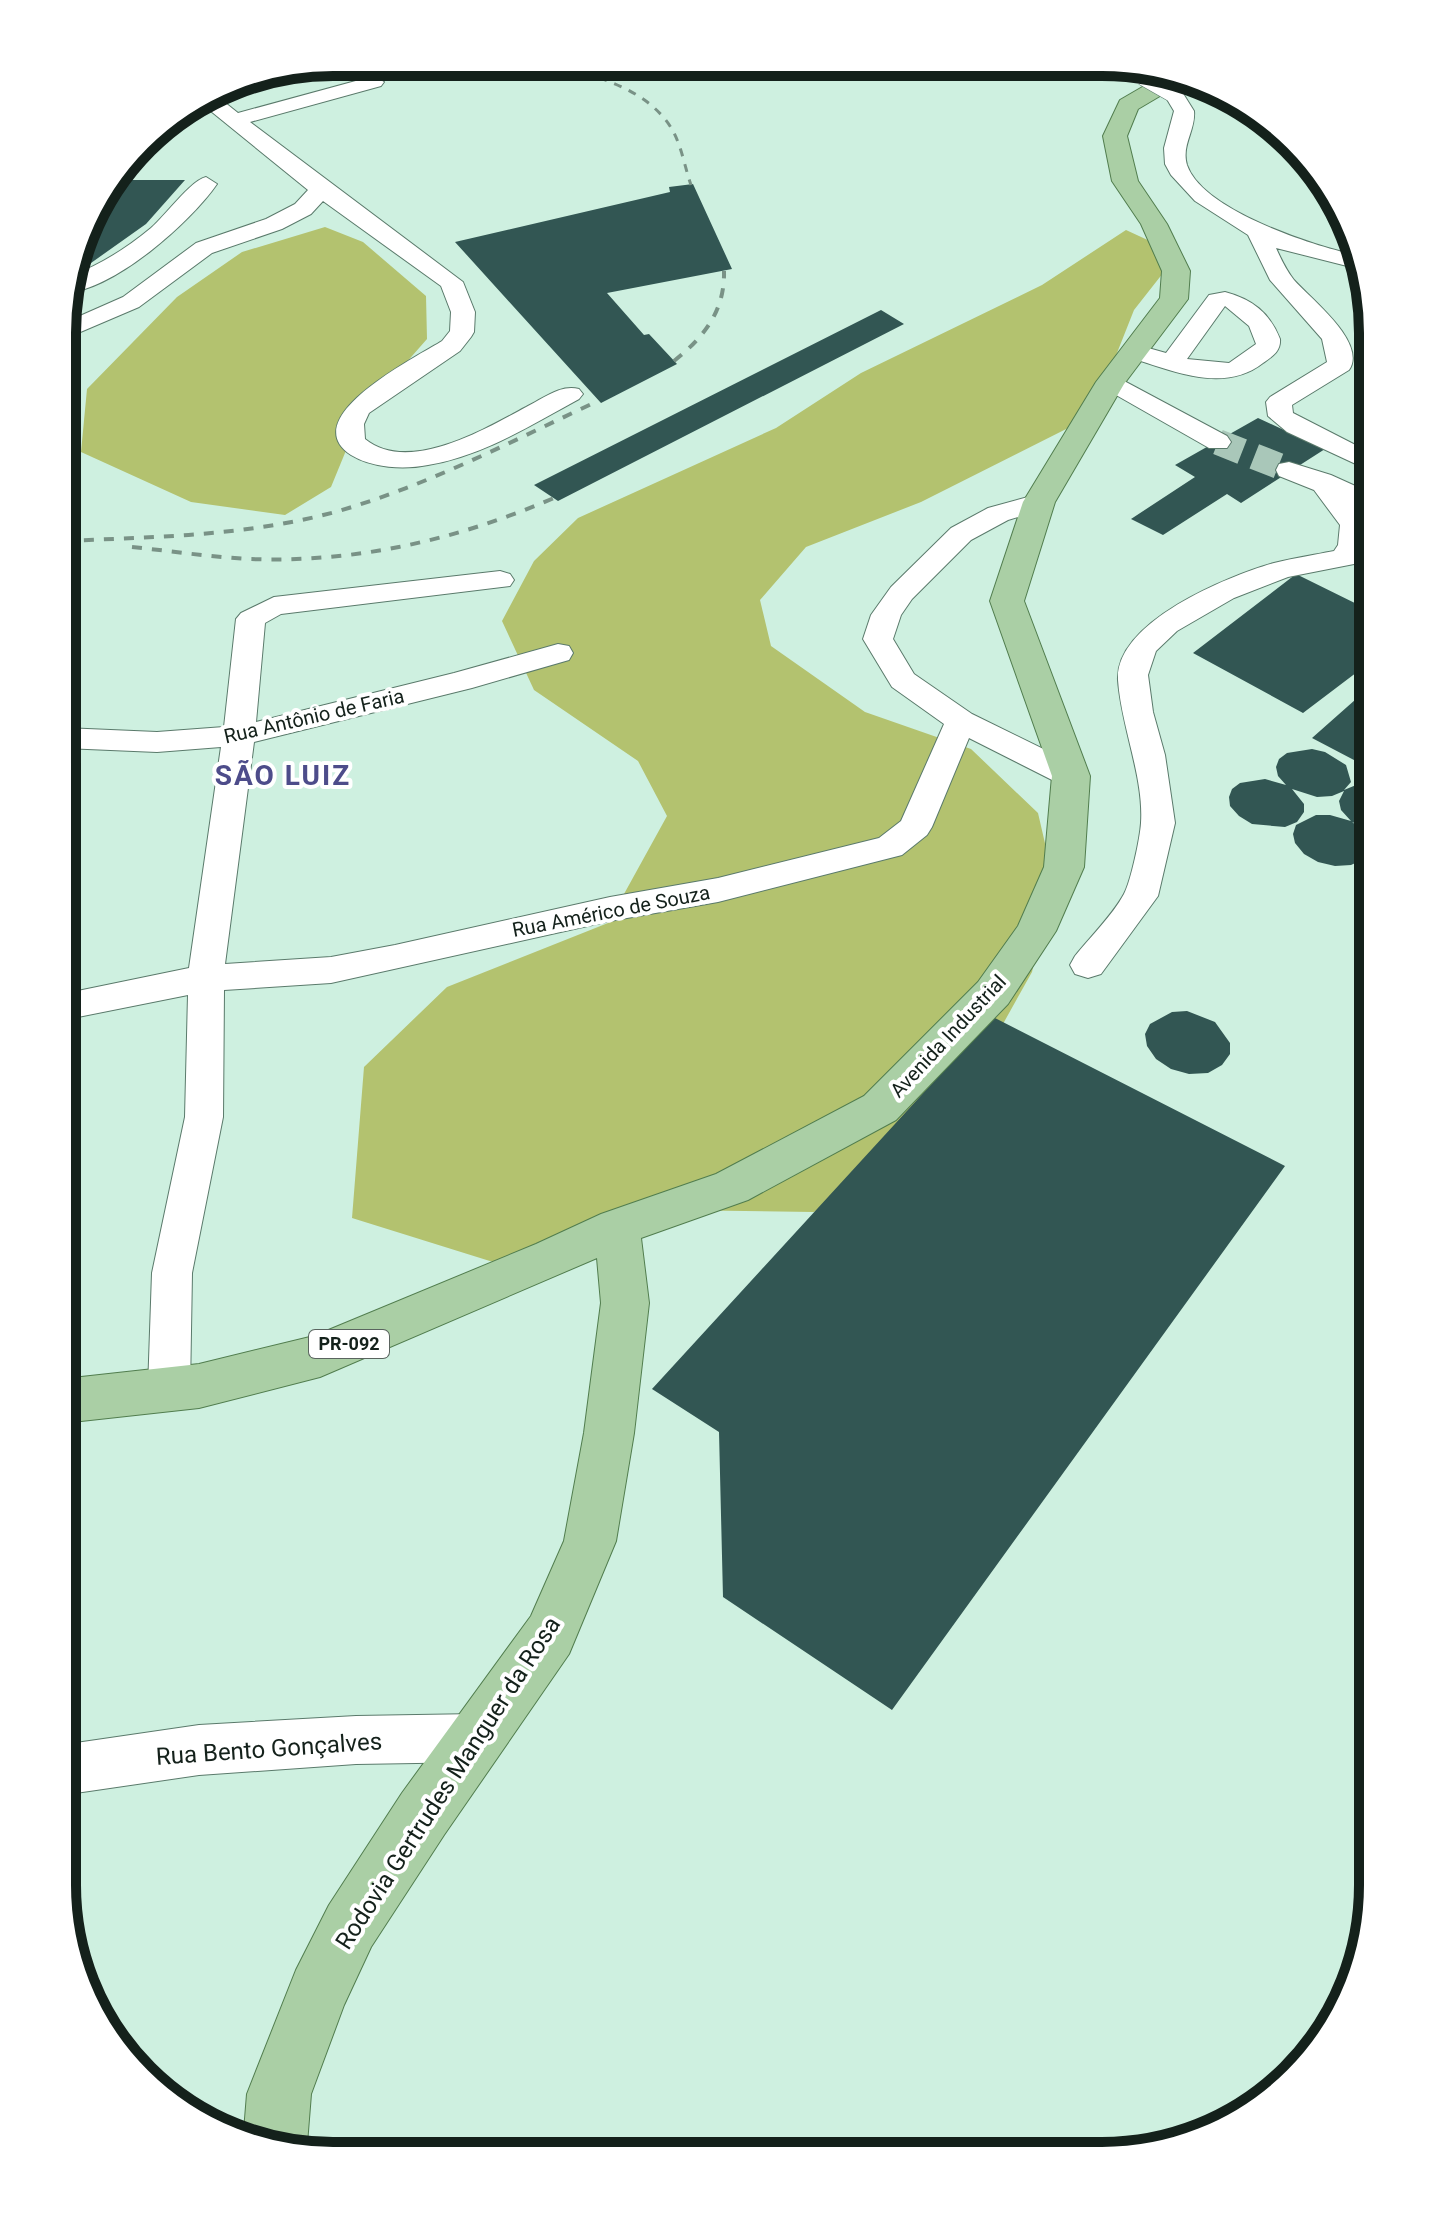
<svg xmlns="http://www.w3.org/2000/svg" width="1435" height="2218" viewBox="0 0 1435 2218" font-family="Roboto,sans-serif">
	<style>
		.forest { fill: #b3c26f }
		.building { fill: #325653 }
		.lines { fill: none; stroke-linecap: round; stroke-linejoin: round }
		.minor-tunnel { stroke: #a9c7b9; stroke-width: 26; stroke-dasharray: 26 13; stroke-linecap: butt }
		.minor-casing { stroke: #5a7a6b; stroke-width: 2 }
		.major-casing { stroke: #517d4e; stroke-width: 2 }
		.minor { fill: #fff; fill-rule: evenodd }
		.major { fill: #aacfa5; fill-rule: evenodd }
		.rail-far1 { stroke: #799286; stroke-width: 3; stroke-dasharray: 8 8; stroke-linecap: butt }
		.rail { stroke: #799286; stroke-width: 4; stroke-dasharray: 10 10; stroke-linecap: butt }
		.minor-bridge-casing { stroke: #5a7a6b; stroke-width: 22; stroke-linecap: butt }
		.minor-bridge { stroke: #fff; stroke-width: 21 }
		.labels { text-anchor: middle; stroke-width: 8; stroke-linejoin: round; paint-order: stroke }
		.shield { fill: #fff; stroke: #5a645f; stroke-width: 2 }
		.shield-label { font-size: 18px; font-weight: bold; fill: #14211b }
		.street-label { font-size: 20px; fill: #14211b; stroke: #fff }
		.near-street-label { font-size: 24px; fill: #14211b; stroke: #fff }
		.district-label { font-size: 28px; font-weight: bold; letter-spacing: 2px; fill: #4d4c8a; stroke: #fff }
		.rim { fill: none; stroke: #14211b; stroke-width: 10 }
	</style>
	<rect width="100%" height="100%" fill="#cef0e0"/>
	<!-- forest -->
	<path class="forest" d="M325 227 363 242 426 296 427 339 361 414 331 487 285 515 191 502 81 452 87 389 177 297 242 252Z
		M1126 230 1178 254 1134 310 1092 416 921 502 806 547 760 600 771 646 865 712 971 749 1038 813 1053 878 1032 972 942 1133 814 1212 667 1210 493 1262 352 1218 364 1067 447 987 608 923 667 816 638 761 534 690 502 621 534 561 578 518 776 428 861 373 1042 285Z"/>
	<!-- building -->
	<path class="building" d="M115 180H185L146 224 91 263 72 271 90 213Z
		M693 184 732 269 607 293 644 335 649 334 677 364 601 403 455 242 670 192 669 187Z
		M881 310 904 324 558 501 534 485Z
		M1258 418 1325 449 1241 503 1227 494 1163 535 1131 519 1195 477 1175 465Z
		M1296 574 1373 612V660L1303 713 1193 653Z
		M1373 684V770L1312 738Z
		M1312 749 1325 752 1346 765 1351 782 1344 790 1361 783 1373 782V830L1352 822 1365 832 1371 850 1364 859 1351 865 1335 866 1318 862 1304 854 1295 843 1293 834 1296 825 1316 815H1330L1351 821 1341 810 1339 801 1344 791 1332 796 1317 797 1292 789 1304 804V812L1297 822 1285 827 1252 824 1239 816 1230 806 1229 797 1232 789 1240 783 1265 779 1286 785 1278 776 1276 767 1279 759 1287 753Z
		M1187 1011 1215 1022 1230 1043V1054L1222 1065 1208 1073 1189 1074 1171 1069 1156 1059 1147 1046 1145 1034 1150 1024 1172 1012Z
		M993 1017 1285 1166 892 1710 723 1597 719 1432 652 1389Z"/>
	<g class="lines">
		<!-- minor-tunnel -->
		<path class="minor-tunnel" d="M1218 442 1289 470"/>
		<defs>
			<path id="minor" d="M1117 64H1138L1154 75 1144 81Z
				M374 76 384 82 381 86 250 122 463 282 475 312 474 332 471 337 460 351 369 413 364 424 365 439C409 475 487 428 528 406 544 398 561 384 579 389L583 394 579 399C531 425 483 456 428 465 404 470 372 468 351 455 294 418 418 356 442 341L450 331 451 312 441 286 323 201 311 214 282 229 212 253 139 307 64 339V323L123 297 196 243 266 219 295 204 308 190 207 108 202 100 217 91 223 101 238 113Z
				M1172 85 1179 87 1194 111C1196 130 1181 145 1187 165 1202 210 1315 247 1357 255L1359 269 1276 248C1281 259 1286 270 1294 280 1310 298 1368 343 1349 370L1292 405 1293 413 1373 454V472L1287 432 1268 416 1266 402 1270 397 1327 362 1322 339 1270 280 1248 235 1195 201 1171 175 1165 164 1164 148 1174 111 1162 91Z
				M206 177 217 184C190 223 115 289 66 293L71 276C100 265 127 248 151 228 166 215 190 181 206 177Z
				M1225 292C1252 299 1270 313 1280 339 1281 351 1273 356 1263 363 1222 395 1169 369 1125 356L1122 351 1125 346 1134 344 1166 353 1209 295ZM1225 306 1249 326 1256 344 1229 363 1187 359Z
				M1111 374 1227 436 1231 442 1227 448H1209L1102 387 1098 382 1102 377Z
				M1289 462 1331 475 1373 494V512L1354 506 1368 525 1366 545 1354 564 1288 577 1234 598 1177 631 1156 651 1148 675 1153 712 1165 755 1175 823 1158 896 1101 974 1088 978 1075 974 1070 965 1075 956C1091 936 1112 916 1124 894 1131 881 1140 838 1141 823 1144 777 1121 726 1118 680 1115 622 1228 576 1274 563 1294 558 1314 555 1334 551L1338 545 1340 525 1314 490 1279 476 1276 470 1279 464Z
				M1039 494 1049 496 1053 502 1049 508 1008 520 971 540 912 599 901 615 893 639 914 674 972 714 1082 768 1087 776 1082 784 1071 787 1060 784 969 738 932 827 927 835 902 855 718 902 610 921 331 983 224 990 223 1117 192 1273 190 1389 184 1402 169 1408 154 1402 148 1389 152 1273 185 1117 188 995 63 1020V994L189 968 221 747 157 752 64 748V728L157 732 224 727 236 619 241 613 274 597 500 571 510 574 514 580 510 586 281 614 265 623 256 722 454 673 558 644 569 646 573 653 569 660 472 688 254 742 225 964 331 957 395 945 610 897 718 878 879 838 901 821 944 724 892 687 863 639 871 615 891 587 951 528 988 508Z
				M477 1714 494 1721 501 1738 494 1755 477 1762 356 1764 199 1775 62 1795V1745L199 1725 356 1716Z"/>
			<path id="major" d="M1163 75 1182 83 1138 109 1127 136 1138 181 1167 224 1190 271 1188 299 1124 384 1055 502 1024 601 1090 776 1084 867 1056 931 1008 1004 896 1120 748 1200 641 1238 649 1303 634 1433 616 1541 569 1654 444 1835 371 1947 344 2005 311 2094 307 2144 303 2154 244 2131 247 2094 296 1970 329 1905 402 1793 531 1616 564 1541 584 1433 601 1303 597 1258 320 1377 199 1408 63 1423V1379L199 1364 314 1336 536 1244 601 1214 716 1174 864 1096 978 982 1018 926 1044 867 1052 776 990 601 1023 502 1096 382 1160 298 1162 271 1141 224 1112 181 1103 136 1120 100Z"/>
		</defs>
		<!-- minor casing -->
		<use href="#minor" class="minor-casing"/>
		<!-- major casing -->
		<use href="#major" class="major-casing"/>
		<!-- minor -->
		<use href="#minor" class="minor"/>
		<!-- major -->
		<use href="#major" class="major"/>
		<!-- rail-far1 -->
		<path class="rail-far1" d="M537 63C584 71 648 86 673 131 682 148 685 168 691 185
			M127 180 150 142 214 104 275 80 352 62"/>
		<!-- rail -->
		<path class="rail" d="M674 361C704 337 725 311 724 271
			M64 541C154 537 247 536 335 512 427 486 512 441 598 401
			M132 547C171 551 210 557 249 559 356 563 456 540 554 498"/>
		<defs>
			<path id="minor-bridge" d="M1144 75 1172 91"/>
		</defs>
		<!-- minor-bridge casing -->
		<use href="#minor-bridge" class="minor-bridge-casing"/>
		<!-- minor-bridge -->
		<use href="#minor-bridge" class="minor-bridge"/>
	</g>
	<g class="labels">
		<!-- shield labels -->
		<rect class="shield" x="309" y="1330" width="80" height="28" rx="6"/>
		<g class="shield-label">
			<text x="349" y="1350">PR-092</text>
		</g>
		<!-- street labels -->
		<g class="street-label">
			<text transform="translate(314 716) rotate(-13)" y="7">Rua Antônio de Faria</text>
			<text transform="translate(611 911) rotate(-11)" y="7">Rua Américo de Souza</text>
			<text transform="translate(948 1036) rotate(-47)" y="7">Avenida Industrial</text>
		</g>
		<!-- near-street labels -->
		<g class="near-street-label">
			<text transform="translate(269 1749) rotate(-4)" y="8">Rua Bento Gonçalves</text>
			<text transform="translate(448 1783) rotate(-57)" y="8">Rodovia Gertrudes Manguer da Rosa</text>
		</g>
		<!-- district labels -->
		<g class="district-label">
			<text x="283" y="785">SÃO LUIZ</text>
		</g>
	</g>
	<!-- crop -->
	<path d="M0 0H1435V2218H0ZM333 76H1102A257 257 0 0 1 1359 333V1885A257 257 0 0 1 1102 2142H333A257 257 0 0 1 76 1885V333A257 257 0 0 1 333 76Z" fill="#fff" fill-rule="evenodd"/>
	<path class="rim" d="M333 76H1102A257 257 0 0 1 1359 333V1885A257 257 0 0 1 1102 2142H333A257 257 0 0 1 76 1885V333A257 257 0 0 1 333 76Z"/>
</svg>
